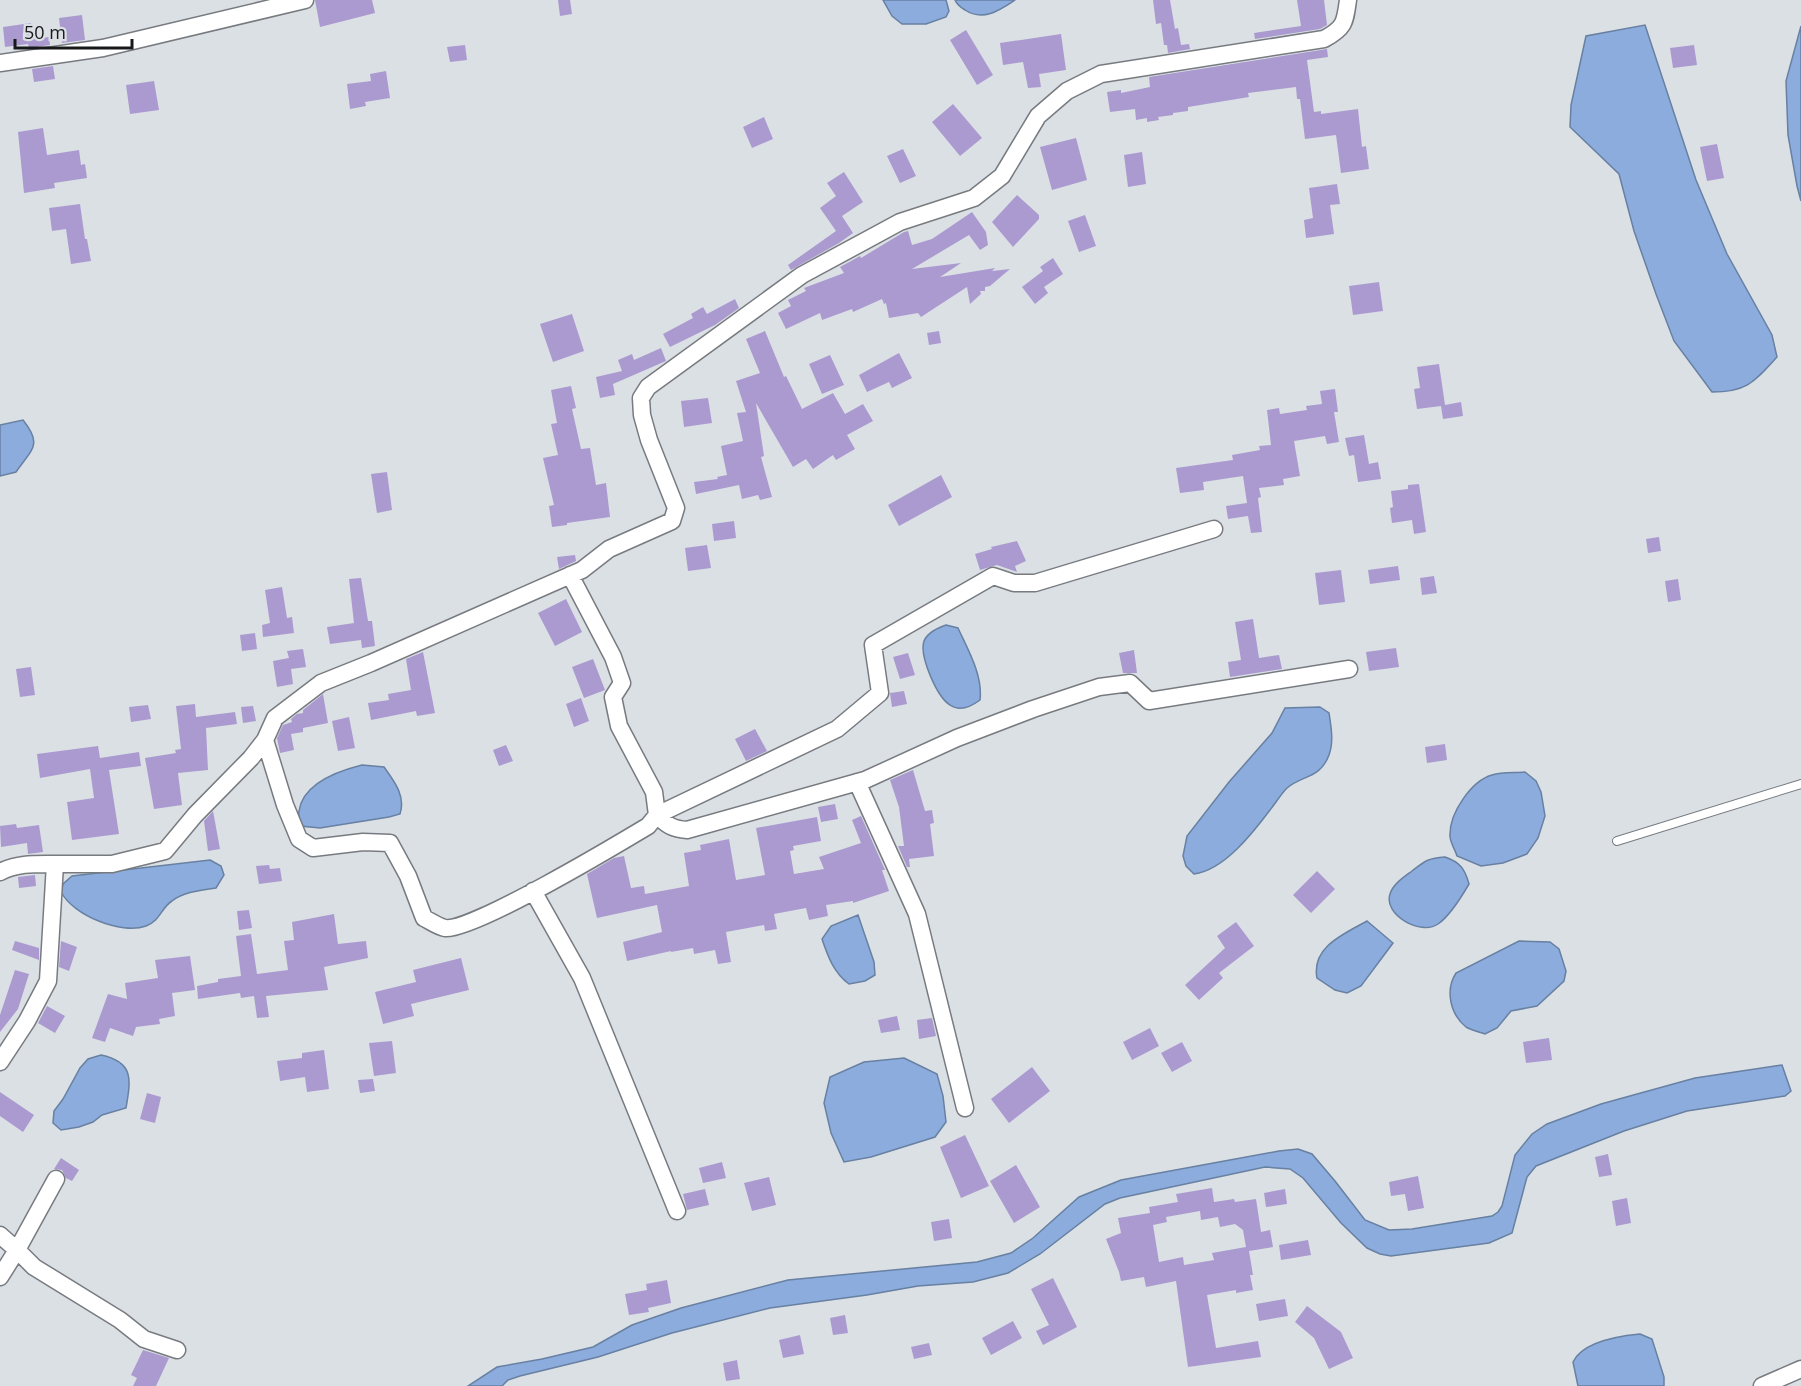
<svg xmlns="http://www.w3.org/2000/svg" width="1801" height="1386" viewBox="0 0 1801 1386" font-family="'Open Sans',sans-serif">
	<style>
		.water { fill: #8bacdc; stroke: #6880a2; stroke-width: 1.5 }
		.building { fill: #ab9ad0; fill-rule: evenodd }
		.lines { fill: none; stroke-linecap: round; stroke-linejoin: round }
		.service-casing { stroke: #777b80; stroke-width: 10 }
		.minor-casing { stroke: #777b80; stroke-width: 19 }
		.service { stroke: #fff; stroke-width: 8 }
		.minor { stroke: #fff; stroke-width: 16 }
	</style>
	<rect width="100%" height="100%" fill="#dbe0e5"/>
	<!-- water -->
	<path class="water" d="M883 0H946L949 11 946 17 926 24H902L892 16Z
		M955 0H1015C1000 10 983 22 965 10 960 7 957 5 955 0Z
		M1645 25 1696 180 1727 254 1772 335 1777 357C1754 382 1747 392 1712 392L1674 341 1656 294 1634 231 1619 174 1570 127 1571 105 1586 36Z
		M1801 26V201L1797 186 1788 135 1786 81Z
		M23 420C43 445 32 449 16 472L0 476V425Z
		M946 625 958 628C968 650 983 675 980 700 972 706 960 712 950 705 937 697 919 656 924 641 928 632 938 628 946 625Z
		M1320 707 1329 713C1331 726 1334 742 1329 755 1320 779 1302 775 1287 788 1281 794 1275 804 1270 810 1252 834 1224 870 1194 874L1186 866 1183 856 1187 836 1229 782 1272 733 1285 708Z
		M362 765 384 767C394 781 406 796 400 814L389 817 320 828 300 826C300 821 298 815 299 811 303 783 338 771 362 765Z
		M1525 772 1536 781 1541 792 1545 816 1538 838 1527 854 1503 863 1481 866 1457 856C1455 849 1449 841 1450 834 1450 813 1471 781 1492 775 1502 772 1514 773 1525 772Z
		M1445 857C1460 862 1465 869 1469 884 1462 896 1450 916 1438 924 1421 936 1383 915 1390 894 1393 884 1404 877 1412 871 1425 861 1428 858 1445 857Z
		M210 860 221 866 224 875 216 888C202 890 183 892 172 901 161 908 161 920 146 926 121 935 73 915 61 892L63 884 72 876Z
		M858 915 874 962 875 975 865 981 849 984C834 973 828 957 822 939L831 926Z
		M1367 921 1393 943 1361 986 1347 993 1335 990 1317 978C1311 947 1344 934 1367 921Z
		M1519 941 1550 942 1559 949 1566 971 1564 981 1537 1006 1511 1011 1497 1028 1485 1034C1479 1032 1471 1030 1466 1027 1450 1014 1445 990 1456 973Z
		M101 1055C134 1062 131 1079 126 1108L102 1115 93 1122 79 1127 61 1130 53 1123 54 1111 63 1099 80 1068 88 1059Z
		M904 1058 937 1074 943 1096 946 1122 935 1137 871 1157 844 1162 831 1133 824 1103 830 1077 864 1062Z
		M1782 1065 1791 1091 1785 1096 1687 1111 1624 1131 1536 1166 1527 1177 1512 1233 1489 1243 1391 1256 1380 1254 1367 1248 1341 1223 1303 1178 1290 1169 1265 1167 1120 1198 1105 1204 1040 1254 1008 1273 973 1282 918 1286 867 1295 770 1308 672 1333 598 1357 520 1376 508 1380 502 1386H468L497 1367 542 1359 593 1347 632 1325 681 1308 788 1280 977 1262 1011 1253 1033 1238 1079 1197 1121 1180 1279 1151 1298 1149 1312 1154 1335 1181 1365 1220 1389 1230 1412 1229 1492 1216 1498 1212 1502 1206 1515 1155 1532 1134 1547 1124 1601 1104 1695 1078Z
		M1640 1334 1652 1339 1664 1377V1386H1578L1573 1362C1583 1341 1619 1336 1640 1334Z"/>
	<!-- building -->
	<path class="building" d="M315 0H372L375 13 320 27Z
		M558 0H570L572 14 560 16Z
		M1153 0H1170L1175 29 1178 28 1181 45 1189 44 1190 49 1168 53 1167 45H1164L1161 23 1156 24Z
		M1297 0H1324L1327 25 1320 29 1255 39 1254 33 1301 26Z
		M82 15 85 40 62 43 59 18Z
		M31 23 33 39 49 37 50 45 29 48 28 44 5 47 3 27Z
		M966 30 993 75 977 85 950 40Z
		M1061 34 1066 70 1039 74 1041 87 1028 88 1023 62 1003 65 1000 43Z
		M465 45 467 60 450 62 447 47Z
		M1694 45 1697 65 1673 68 1670 48Z
		M1327 49 1328 57 1307 60 1314 112 1321 111V114L1358 109 1362 147 1366 146 1369 169 1341 173 1336 135 1305 139 1300 99H1297L1296 87 1248 93 1249 97 1188 107V111L1173 113V115L1158 117 1159 120 1147 122V118L1136 120 1135 109 1110 112 1107 92 1121 90V93L1150 87 1149 77Z
		M53 66 55 79 34 82 32 69Z
		M386 71 390 98 365 102 366 106 350 109 347 84 371 81 370 74Z
		M154 81 159 110 130 114 126 85Z
		M953 104 982 138 960 156 932 122Z
		M764 117 773 139 752 148 743 127Z
		M43 128 47 155 79 150 81 165 85 164 87 178 54 183 55 188 24 193 18 132Z
		M1076 138 1087 180 1052 190 1040 147Z
		M1717 144 1724 178 1707 181 1700 147Z
		M903 149 916 176 900 183 887 156Z
		M1142 152 1146 184 1128 187 1124 155Z
		M844 172 863 202 842 216 853 233 839 243 791 270 788 265 836 231 820 208 836 196 827 183Z
		M1337 184 1340 204 1330 205 1334 234 1306 238 1304 220 1313 218 1309 188Z
		M1017 195 1039 215V219L1013 247 992 222Z
		M80 204 85 239H87L91 261 71 264 66 229 52 231 49 208Z
		M972 212 986 232 988 245 980 250 969 235 912 269 961 263 940 277 995 268 992 271 1010 269 990 286 985 287V291H980L981 294 970 304 967 287 921 317 918 313 889 318 886 303 884 304 882 299 853 312 852 309 822 320 820 313 786 329 778 313 791 306 788 300 806 291 804 288 844 273 840 267 860 256 861 258 904 232 908 231 912 245 932 239Z
		M1085 215 1096 246 1079 252 1068 221Z
		M1053 258 1063 274 1044 287 1048 293 1035 304 1022 287 1043 271 1040 267Z
		M1379 282 1383 311 1353 315 1349 286Z
		M735 299 739 308 715 325 670 347 663 334 693 318 691 314 703 307 707 314Z
		M572 314 584 351 553 362 540 324Z
		M765 331 784 377 786 376 802 409 833 393 845 414 863 404 873 421 847 435 855 449 836 460 833 455 813 469 806 459 793 467 756 403 764 456 761 457 772 497 760 500 758 495 742 499 739 485 696 494 694 482 718 479 717 477 727 475 721 446 743 441 737 413 746 412 736 381 760 373 746 339Z
		M939 331 941 343 929 345 927 333Z
		M661 348 666 361 613 384 615 395 600 398 596 377 622 371 618 360 632 354 634 360Z
		M899 353 912 378 892 388 889 382 867 392 859 375Z
		M830 355 844 385 822 394 809 364Z
		M1439 364 1445 405 1461 402 1463 416 1443 419 1441 406 1417 409 1414 389 1420 388 1417 367Z
		M571 386 576 408 572 409 581 449 590 448 596 485 606 483 610 517 567 523V525L552 527 549 506 554 505 543 458 558 455 551 424 557 423 551 390Z
		M1335 389 1338 412H1334L1339 442 1327 444 1325 436 1294 441 1300 476 1283 479 1284 485 1259 488 1261 497 1258 498 1262 532 1251 533 1248 516 1228 519 1226 506 1247 503 1243 476 1203 482 1204 490 1180 493 1176 468 1233 460 1232 455 1260 450 1259 446 1271 445 1267 410 1279 408 1280 414 1307 410 1306 406 1322 404 1320 391Z
		M708 398 712 423 684 427 681 401Z
		M1364 435 1369 464 1378 462 1381 479 1358 482 1354 455 1349 456 1345 438Z
		M387 472 392 510 377 513 371 474Z
		M941 475 952 497 899 526 888 505Z
		M1419 484 1426 532 1414 534 1412 520 1392 523 1390 508 1393 507 1391 491 1408 489V485Z
		M734 521 736 538 714 541 712 524Z
		M1659 537 1661 551 1648 553 1646 539Z
		M1017 541 1026 561 1015 566 1017 572 997 565 980 570 975 554 992 549 991 547Z
		M707 545 711 568 688 571 685 548Z
		M575 555 576 561 559 569 557 557Z
		M1398 566 1400 580 1370 584 1368 570Z
		M1341 570 1345 602 1319 605 1315 573Z
		M1434 576 1437 593 1422 595 1420 578Z
		M361 578 368 621H372L375 646 362 648 361 640 330 644 327 627 354 623 349 579Z
		M1678 579 1681 600 1668 602 1665 581Z
		M282 587 287 618 292 617 294 633 263 637 262 625 270 623 265 590Z
		M566 599 582 632 555 646 538 613Z
		M1253 619 1259 658 1279 655 1282 669 1230 677 1228 662 1241 660 1235 622Z
		M255 633 257 649 242 651 240 635Z
		M1396 648 1399 667 1369 671 1366 652Z
		M303 649 306 667 291 669 293 684 277 687 273 661 289 658 287 651Z
		M1134 650 1137 673H1123L1119 653Z
		M423 652 435 713 417 716 416 711 371 720 368 703 389 700 388 694 411 690 406 659Z
		M908 653 915 675 900 679 893 657Z
		M593 659 605 690 584 698 572 667Z
		M31 667 35 695 20 697 16 669Z
		M904 691 907 704 892 707 890 693Z
		M323 694 328 723 303 728V732L291 734 294 750 280 753 277 738 283 725 292 722 291 719 297 714 303 713V710Z
		M581 698 589 721 574 727 566 704Z
		M195 704 196 717 235 712 237 724 206 728 208 770 178 773 182 805 154 809 145 758 176 753 175 750 181 749 176 706Z
		M148 705 151 719 131 722 129 707Z
		M253 706 256 721 243 723 241 707Z
		M349 717 355 748 338 751 332 721Z
		M755 729 767 751 746 761 735 739Z
		M1445 744 1447 760 1427 763 1425 747Z
		M506 745 513 761 499 766 493 750Z
		M98 746 100 758 139 752 141 766 109 770 119 834 72 840 67 802 94 798 90 769 40 778 37 754Z
		M913 770 925 811 932 810 934 823 930 824 934 856 909 859 910 867H907L898 846H904L899 807 890 780Z
		M835 804 838 819 821 822 818 807Z
		M213 811 220 849 208 851 204 821Z
		M861 816 885 870H882L889 891 853 903V901L826 905 828 916 809 920 806 908 774 914 777 929 765 931 764 925 726 932 731 962 718 964 715 950 694 954 693 948 671 952V951L627 961 623 942 662 932 657 905 597 918 587 874 614 858 624 856 631 888 644 886 645 894 689 886 684 853 701 850 700 845 729 839 736 880 765 875 756 828 817 817 821 841 793 846 794 850 790 851 794 874 824 869 819 857 861 843 852 820Z
		M16 824 17 828 39 825 43 852 28 854 27 843 1 847 0 826Z
		M269 865 270 869 280 868 282 881 259 884 256 866Z
		M1317 871 1335 889 1311 913 1293 895Z
		M35 875 36 886 19 888 18 877Z
		M249 910 252 928 239 930 237 911Z
		M334 914 338 944 366 941 368 958 324 967 328 990 266 996 269 1017 257 1018 254 996 241 998 240 993 198 999 197 986 218 982V979L241 976 236 936 251 934 257 974 288 970 284 941 294 940 292 922Z
		M1236 922 1254 946 1219 973 1223 978 1199 1000 1185 985 1225 948 1217 936Z
		M15 941 39 948V960L12 950Z
		M61 941 77 947 69 971 59 967Z
		M190 956 195 990 172 993 175 1016 159 1019 160 1024 136 1027 133 1036 110 1028 105 1042 92 1038 108 994 127 999 125 983 158 978 155 960Z
		M461 958 469 990 411 1004 414 1016 383 1024 375 992 416 982 413 970Z
		M15 970 29 974 18 1009 0 1032V1015Z
		M47 1006 65 1016 55 1033 38 1023Z
		M897 1016 900 1030 881 1033 878 1020Z
		M932 1018 936 1036 919 1039 917 1020Z
		M1150 1028 1159 1046 1132 1060 1123 1042Z
		M1549 1038 1552 1060 1526 1063 1523 1042Z
		M392 1041 396 1073 374 1076 369 1043Z
		M1182 1042 1192 1061 1172 1072 1161 1053Z
		M324 1050 329 1089 307 1092 305 1077 280 1081 277 1061 302 1058V1053Z
		M1032 1067 1050 1091 1009 1123 991 1099Z
		M373 1079 375 1091 360 1093 358 1080Z
		M0 1092 34 1115 23 1132 0 1116Z
		M147 1093 161 1097 155 1123 140 1119Z
		M965 1135 989 1186 961 1198 940 1147Z
		M1608 1154 1612 1175 1599 1177 1595 1157Z
		M61 1158 79 1170 72 1181 66 1178 62 1170 54 1169Z
		M722 1162 726 1178 703 1183 699 1168Z
		M1016 1165 1040 1207 1014 1223 990 1181Z
		M1418 1176 1424 1208 1408 1211 1405 1194 1391 1196 1389 1182Z
		M769 1177 776 1205 752 1211 744 1183Z
		M1212 1188 1214 1202 1234 1199 1235 1202 1256 1199 1261 1232 1270 1230 1273 1247 1249 1251 1253 1275H1250L1253 1290 1236 1293V1290L1207 1295 1216 1348 1258 1341 1261 1357 1188 1367 1176 1281 1146 1287 1144 1277 1121 1281 1119 1272 1106 1239 1121 1233 1118 1218 1150 1213 1149 1207 1178 1202 1176 1194ZM1200 1211 1201 1220 1218 1217 1220 1227 1235 1224 1243 1230 1246 1247 1212 1253 1214 1260 1184 1265 1183 1257 1159 1262 1153 1225 1167 1222 1166 1217Z
		M705 1189 709 1205 687 1210 683 1194Z
		M1285 1189 1287 1204 1266 1207 1264 1193Z
		M1627 1198 1631 1223 1616 1226 1612 1201Z
		M949 1219 952 1238 934 1241 931 1222Z
		M1308 1240 1311 1255 1281 1260 1279 1245Z
		M1053 1278 1077 1327 1043 1345 1036 1331 1049 1325 1031 1289Z
		M667 1280 671 1303 648 1308 649 1312 629 1315 625 1294 647 1290 646 1284Z
		M1285 1299 1288 1316 1259 1321 1256 1304Z
		M1307 1306 1341 1332 1353 1358 1329 1369 1314 1338 1295 1322Z
		M845 1315 848 1333 833 1335 830 1318Z
		M1013 1321 1022 1338 991 1355 982 1338Z
		M800 1335 804 1354 783 1358 779 1340Z
		M929 1343 932 1355 914 1359 911 1347Z
		M143 1350 169 1358 156 1386H133L137 1378 131 1375Z
		M737 1360 740 1379 726 1381 723 1363Z"/>
	<g class="lines">
		<defs>
			<path id="service" d="M1617 841 1801 784"/>
			<path id="minor" d="M0 63 103 48 305 0
				M1214 529 1035 583H1014L993 576 873 645 880 693 837 729 657 815C666 825 673 829 687 830L865 780 957 738 1033 709 1099 687 1130 683 1149 701 1349 669
				M265 740 285 805 299 839 313 848 363 842 390 843 408 876 424 918C430 921 439 927 445 928 471 932 618 844 648 826L657 815 654 792 619 726 613 697 622 683 613 657 570 575
				M857 782 917 914 965 1108
				M0 872C18 863 35 864 55 864
				M533 891 582 978 677 1211
				M0 1062 27 1021 48 981 55 864H112L165 851 195 815 251 758 265 740 275 718 321 683 371 663 582 570 609 549 672 521 676 508 649 440 642 415 641 398 648 387 802 275 900 222 974 198 1002 176 1038 116 1067 91 1101 74 1324 39C1345 28 1345 22 1348 0
				M56 1179 17 1250 34 1267 120 1320 144 1339 177 1350
				M0 1235 17 1250 0 1277
				M1762 1386 1801 1369"/>
		</defs>
		<!-- service casing -->
		<use href="#service" class="service-casing"/>
		<!-- minor casing -->
		<use href="#minor" class="minor-casing"/>
		<!-- service -->
		<use href="#service" class="service"/>
		<!-- minor -->
		<use href="#minor" class="minor"/>
	</g>
	<!-- scale -->
	<path d="M15 39v9h117v-9" fill="none" stroke="#16181a" stroke-width="3"/>
	<text x="24" y="39" font-size="18" fill="#16181a" stroke="#dbe0e5" stroke-width="4.5" paint-order="stroke">50 m</text>
</svg>
